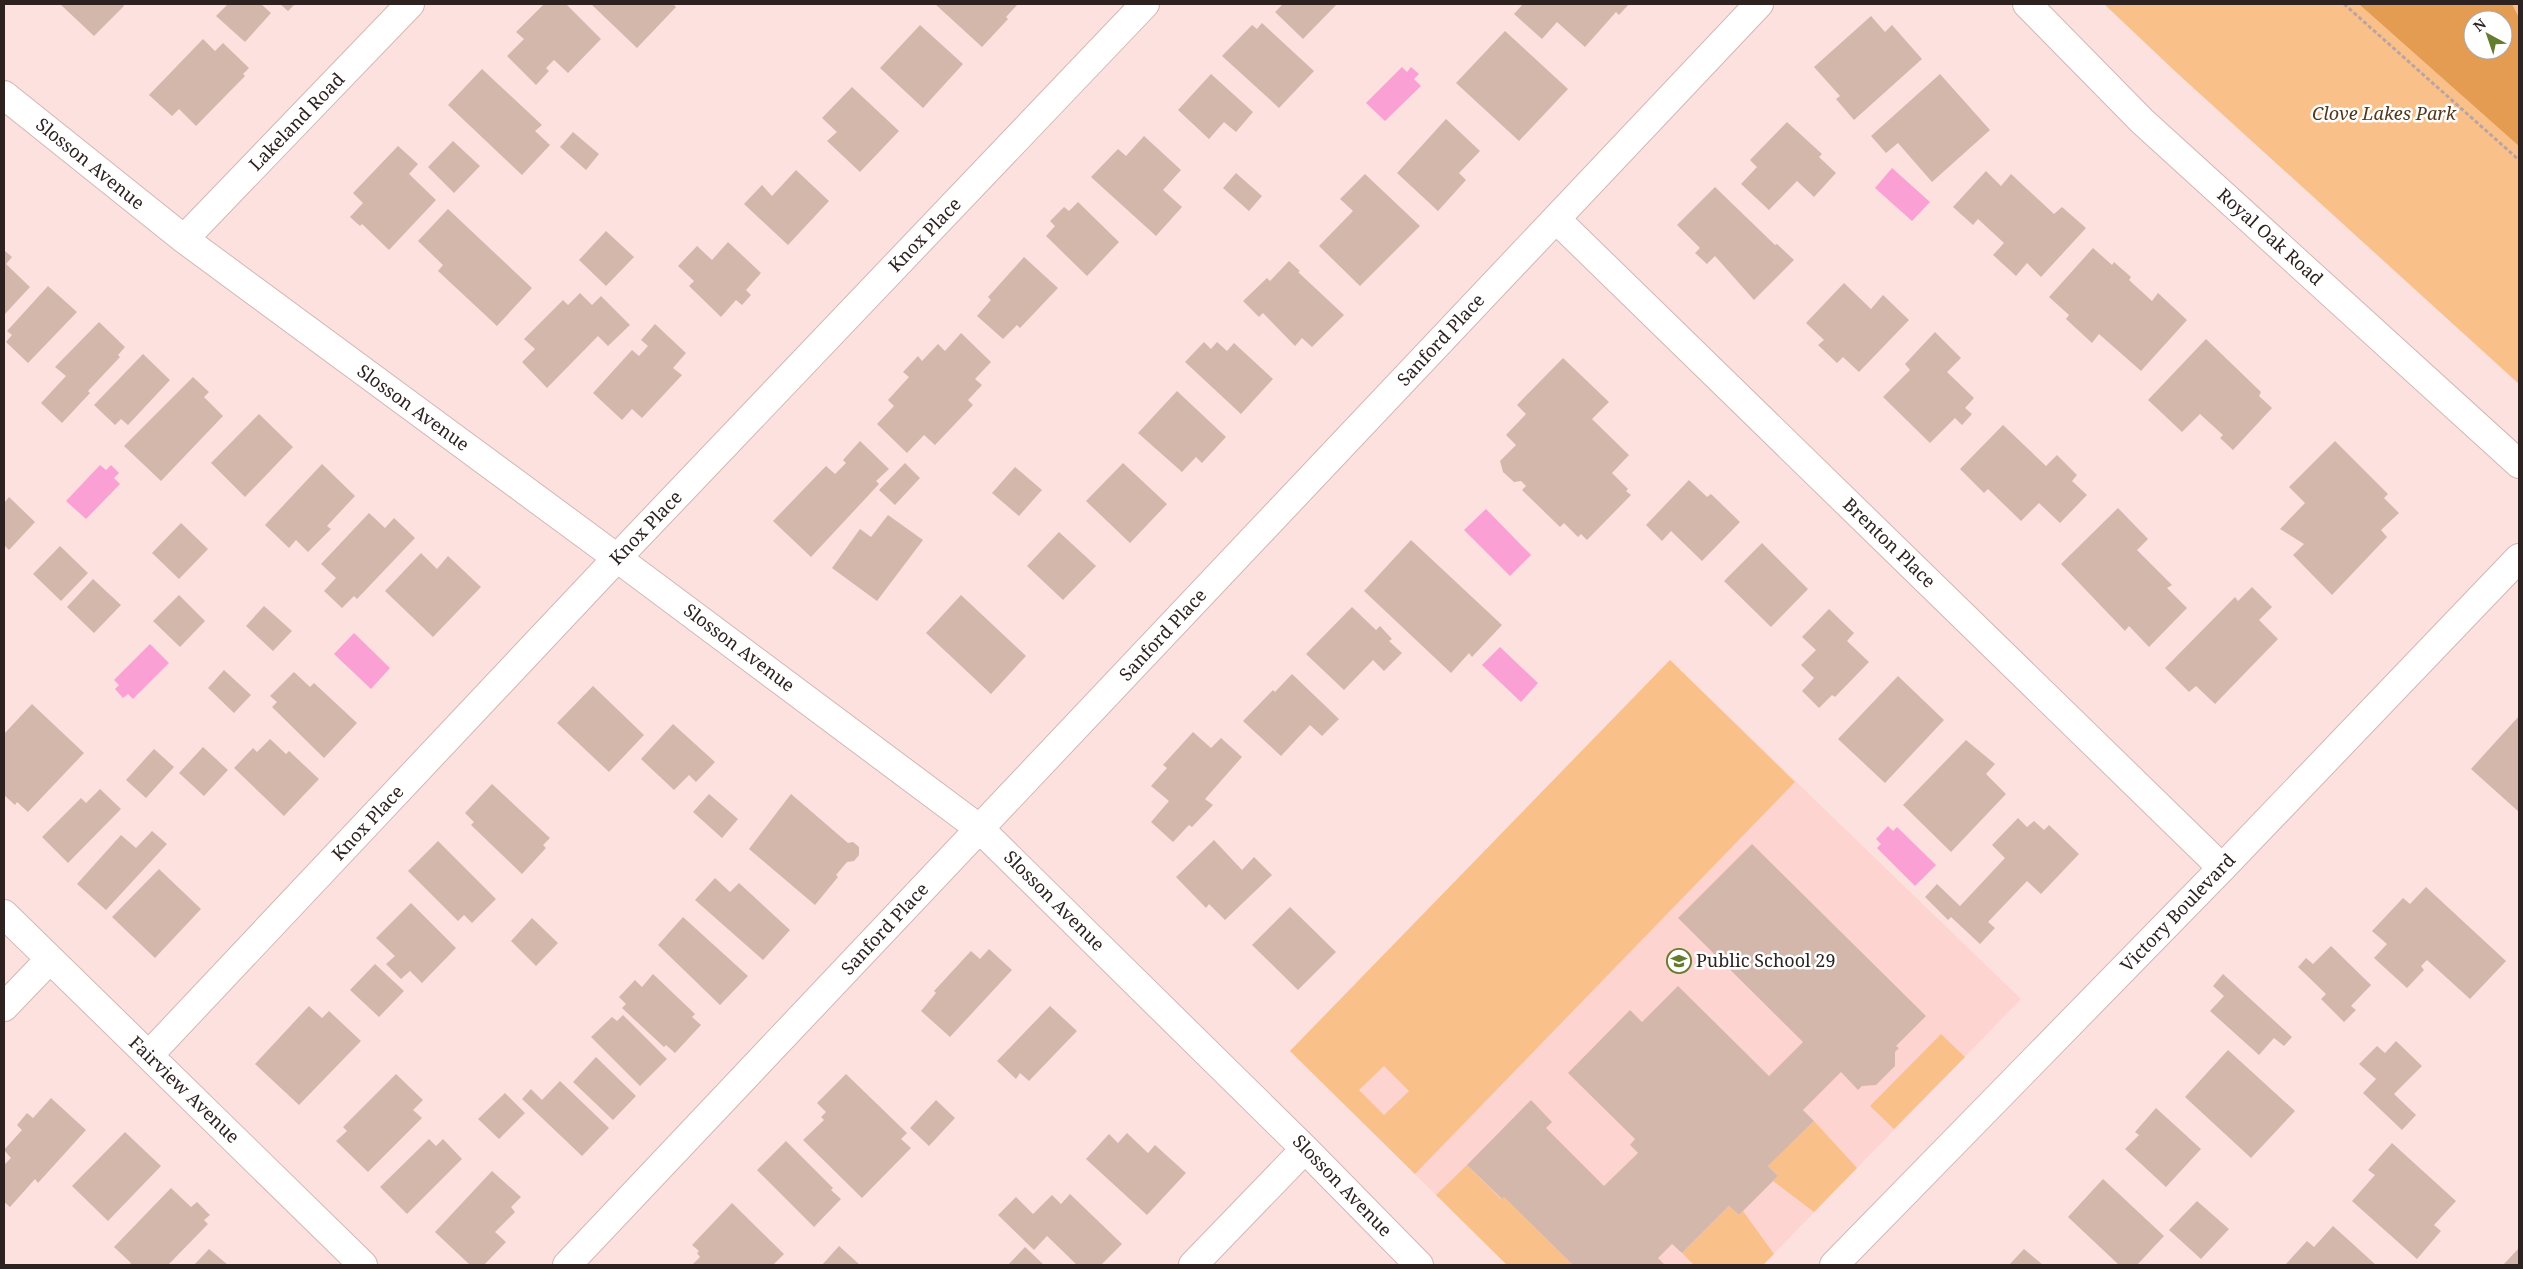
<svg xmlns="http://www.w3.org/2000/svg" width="2523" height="1269" viewBox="0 0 2523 1269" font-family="'Noto Serif',serif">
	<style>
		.built { fill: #fdd4d0 }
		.green { fill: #fac08a; fill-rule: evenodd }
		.forest { fill: #e49b52; fill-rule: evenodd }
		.water { fill: #faa0d4 }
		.building { fill: #d3b7ab }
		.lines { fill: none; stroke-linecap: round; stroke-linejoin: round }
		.street-casing { stroke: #d5b6b3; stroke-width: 30 }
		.secondary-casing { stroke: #d5b6b3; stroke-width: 30 }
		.path { stroke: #baa4a2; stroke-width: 3; stroke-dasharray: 4 2.5; stroke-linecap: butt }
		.street { stroke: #fff; stroke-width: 28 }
		.secondary { stroke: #fff; stroke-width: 28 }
		.labels { text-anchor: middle; stroke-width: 5; stroke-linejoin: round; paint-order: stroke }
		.park-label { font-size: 18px; font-style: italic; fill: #543618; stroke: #fff }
		.street-label { font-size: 18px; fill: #2e2221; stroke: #fff }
		.poi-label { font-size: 18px; fill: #2e2221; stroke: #fff; text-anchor: start }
	</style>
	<rect width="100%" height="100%" fill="#fce1df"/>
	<!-- built -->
	<path class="built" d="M1670 660 2021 999 1763 1265H1507L1290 1051Z"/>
	<!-- green -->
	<path class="green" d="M2104 4H2519V384L2177 73ZM2473 20H2503V50H2473Z
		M1670 660 1795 782 1415 1174 1290 1051ZM1384 1066 1409 1091 1384 1115 1359 1090Z
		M1941 1034 1965 1057 1894 1129 1870 1106Z
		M1814 1121 1857 1168 1814 1212 1773 1181 1778 1176 1768 1166Z
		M1467 1165 1501 1199 1504 1197 1573 1265H1507L1436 1195Z
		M1729 1206 1739 1215 1743 1211 1774 1254 1763 1265H1694L1682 1253Z"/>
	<!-- forest -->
	<path class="forest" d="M2359 4H2512L2519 18V146ZM2473 20H2503V50H2473Z"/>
	<!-- water -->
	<path class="water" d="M1402 67 1407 72 1411 67 1419 74 1414 79 1421 86 1385 121 1366 103Z
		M1892 168 1930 202 1912 221 1875 188Z
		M100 465 106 470 111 465 119 473 114 478 120 484 86 519 66 501Z
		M1486 509 1531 555 1510 576 1464 530Z
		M354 633 390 668 371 689 334 654Z
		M150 644 169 663 133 699 128 694 123 698 115 689 119 685 114 680Z
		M1500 647 1538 683 1521 702 1482 665Z
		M1888 826 1893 831 1897 827 1936 865 1915 886 1877 848 1881 844 1876 839Z"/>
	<!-- building -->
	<path class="building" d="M60 4H122L124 6 94 36Z
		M228 4H261L271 13 245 42 216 16Z
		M280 4H295L288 11Z
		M544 4H566L601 39 568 73 554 60 546 68 549 71 536 85 507 56 524 39 516 32Z
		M591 4H673L676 7 637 48Z
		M935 4H1018L1006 17 1008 19 982 47Z
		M1283 4H1337L1303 39 1275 12Z
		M1523 4H1629L1619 15 1616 12 1585 47 1557 22 1542 39 1514 14Z
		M1871 16 1885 32 1892 25 1922 59 1854 120 1836 99 1840 96 1814 67Z
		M1262 23 1314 71 1279 108 1222 56 1252 25 1257 29Z
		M920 25 963 64 923 108 880 68Z
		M1505 31 1568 89 1519 141 1456 83Z
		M203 39 215 51 223 43 249 68 243 74 245 76 196 126 179 109 172 116 149 95Z
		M482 69 542 125 535 131 550 145 522 175 448 105Z
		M1211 74 1253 112 1236 132 1224 122 1209 139 1178 110Z
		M1940 74 1990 130 1932 182 1898 143 1886 153 1871 136Z
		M852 87 899 131 860 172 827 141 837 132 822 118Z
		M1446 119 1480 151 1459 173 1466 180 1438 211 1397 173Z
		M1787 122 1822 154 1819 157 1836 173 1814 197 1797 181 1769 210 1741 184 1757 167 1750 160Z
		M573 132 599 154 586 170 560 147Z
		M1144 136 1181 170 1163 190 1182 207 1156 236 1091 177 1118 149 1126 156Z
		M453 141 480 166 454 193 428 167Z
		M398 146 418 164 409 174 436 200 389 250 362 224 360 226 350 217 363 203 353 193Z
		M796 170 829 201 788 245 744 204 762 185 772 196Z
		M1986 171 2001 186 2011 174 2054 214 2062 207 2086 228 2041 277 2027 263 2016 276 1993 255 2004 243 1978 219 1973 225 1953 207Z
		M1236 173 1262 196 1249 211 1223 188Z
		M1365 174 1420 226 1360 286 1319 246 1353 211 1340 199Z
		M1715 187 1775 245 1777 244 1794 260 1754 300 1715 256 1707 264 1695 253 1700 248 1677 225Z
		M1078 202 1119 242 1087 276 1046 236 1055 226 1050 221 1064 207 1069 211Z
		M448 209 532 288 497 326 438 271 443 265 418 241Z
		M606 231 634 257 606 286 579 260Z
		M728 242 761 273 746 290 751 295 742 305 736 300 721 317 689 286 694 281 678 266 697 246 712 260Z
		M2093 248 2112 265 2114 262 2131 277 2129 280 2152 301 2158 293 2187 320 2141 371 2099 334 2092 343 2066 319 2069 315 2049 297Z
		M4 250 12 257 6 264 30 287 4 315Z
		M1024 257 1058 288 1020 328 1017 325 1003 339 977 316 991 300 988 297Z
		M1289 261 1300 271 1298 272 1344 315 1312 347 1302 338 1295 346 1263 313 1259 317 1243 301 1267 278 1270 281Z
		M1844 283 1871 309 1883 295 1909 320 1859 372 1843 357 1837 363 1818 345 1824 340 1806 323Z
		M48 286 77 312 28 363 6 342 12 335 7 331Z
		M580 293 592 305 601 296 630 325 608 346 598 336 547 388 522 362 535 349 524 339 563 300 568 305Z
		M99 322 125 347 118 355 120 357 88 391 90 393 62 423 41 403 66 376 55 367Z
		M655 324 686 353 673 368 682 375 642 418 632 409 622 420 593 393 632 350 639 356 648 346 641 340Z
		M1935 332 1961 358 1947 372 1974 398 1965 408 1972 414 1962 425 1955 418 1930 443 1883 397 1910 370 1905 364Z
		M961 333 991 362 975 379 982 385 968 400 973 405 935 445 924 435 907 453 877 424 894 406 888 400 909 377 903 372 918 356 922 361 938 344 945 351Z
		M2206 339 2261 392 2259 396 2272 408 2233 450 2220 438 2223 435 2200 414 2182 432 2148 400Z
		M1204 342 1211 349 1217 342 1227 351 1234 343 1273 379 1241 414 1185 362Z
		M143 354 170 380 128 425 121 419 115 425 94 405Z
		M1563 358 1609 402 1592 419 1629 455 1612 473 1628 489 1626 491 1631 495 1587 540 1581 534 1578 537 1564 523 1560 527 1522 490 1526 486 1521 481 1514 482 1503 472 1500 461 1516 445 1506 435 1526 414 1517 405Z
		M193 377 209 392 204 397 223 416 161 481 124 446Z
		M1177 391 1226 437 1202 463 1196 457 1182 472 1138 433Z
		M259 414 293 447 245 497 211 463Z
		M2003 425 2046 466 2057 455 2077 475 2072 481 2087 495 2060 523 2039 503 2021 521 1988 489 1984 493 1960 469Z
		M860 441 889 469 876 481 879 484 811 557 773 521 826 466 835 474 846 463 843 460Z
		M2335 441 2388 494 2384 498 2399 513 2381 530 2387 537 2332 595 2293 555 2304 544 2280 529 2305 503 2289 487Z
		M905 463 920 478 895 505 879 490Z
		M1123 463 1167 504 1130 543 1086 501Z
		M322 464 355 496 327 526 331 529 308 552 296 540 289 548 265 525Z
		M1015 467 1042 490 1019 516 992 493Z
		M1689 480 1707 497 1711 494 1740 522 1702 561 1671 531 1662 541 1646 525Z
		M9 497 35 522 9 550 4 545V503Z
		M2118 508 2148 539 2137 550 2172 585 2167 588 2187 608 2149 647 2129 626 2125 631 2061 564Z
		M369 513 385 528 394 518 415 538 357 599 354 596 342 608 324 591 336 578 321 564Z
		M888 515 923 540 877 601 832 568 860 529 871 537Z
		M181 523 208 549 179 579 152 553Z
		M1059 532 1096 566 1063 600 1027 566Z
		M1411 540 1502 625 1472 657 1469 653 1451 673 1364 591Z
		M1762 543 1808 589 1771 627 1724 581Z
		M60 546 88 573 61 601 33 574Z
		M421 553 437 569 448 556 481 587 433 637 385 591Z
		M93 579 121 605 94 633 67 607Z
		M2252 587 2272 607 2259 620 2278 639 2215 704 2196 686 2189 692 2165 668 2235 597 2238 601Z
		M179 595 205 621 180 647 153 621Z
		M961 595 1026 656 991 694 926 633Z
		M264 606 292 631 273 651 246 626Z
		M1352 607 1376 630 1380 626 1392 639 1389 641 1402 653 1384 671 1373 660 1344 690 1306 654Z
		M1829 609 1854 633 1847 641 1869 662 1835 697 1832 695 1819 708 1802 691 1814 678 1801 665 1816 650 1802 637Z
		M224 670 251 695 234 713 208 688Z
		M294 672 310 687 314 683 357 723 324 758 272 707 277 702 270 696Z
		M1292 674 1339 719 1322 736 1310 725 1281 756 1243 721 1273 690 1275 692Z
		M1898 676 1944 720 1885 783 1838 739Z
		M593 686 644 735 609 772 557 723Z
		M32 704 84 753 28 812 17 802 15 805 4 795V734Z
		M2519 716V812L2471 769Z
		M673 724 715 762 696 782 689 775 674 790 641 759Z
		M1193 732 1211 748 1221 738 1242 757 1205 799 1213 805 1192 827 1189 825 1173 842 1151 822 1169 801 1151 786 1167 768 1163 765Z
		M270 739 286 754 289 751 319 779 284 816 234 768 253 748 257 752Z
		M1966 740 1995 764 1986 774 2006 794 1951 852 1903 805Z
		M203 747 228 770 204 796 179 773Z
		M154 749 174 767 146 798 126 780Z
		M492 784 550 838 543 845 546 848 522 874 471 825 474 822 465 813Z
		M100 789 121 809 68 863 42 837 81 798 86 803Z
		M709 794 738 819 722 838 693 812Z
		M791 794 848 843 853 842 859 847V855L854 861 847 862 836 875 838 877 815 905 749 849Z
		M2018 818 2027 827 2034 821 2044 830 2049 825 2079 854 2041 894 2027 881 1988 922 1995 928 1980 944 1951 917 1948 920 1925 897 1937 884 1960 906 2005 858 1992 845Z
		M152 831 167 844 106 910 77 884 121 835 136 848Z
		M1214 840 1242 870 1254 857 1272 875 1225 920 1209 904 1206 908 1176 877Z
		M438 841 496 899 472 923 464 915 458 921 408 871Z
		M1752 844 1926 1016 1896 1046 1899 1048 1895 1052V1066L1876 1085 1862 1086 1858 1090 1841 1072 1803 1110 1814 1121 1768 1166 1778 1176 1739 1215 1729 1206 1682 1253 1672 1244 1658 1258 1665 1265H1573L1504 1197 1502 1199 1467 1165 1531 1100 1552 1122 1546 1128 1604 1186 1638 1153 1630 1145 1635 1139 1568 1073 1630 1010 1642 1022 1678 986 1769 1076 1803 1042 1678 918Z
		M159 869 201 909 155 958 112 917Z
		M715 878 730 892 739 883 790 930 763 960 695 900Z
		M2426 887 2506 961 2470 999 2427 960 2421 966 2424 970 2407 988 2374 958 2387 944 2372 931 2403 898 2410 904Z
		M411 903 456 948 422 983 410 971 401 979 386 964 395 956 376 938Z
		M1290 907 1336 952 1298 990 1252 945Z
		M683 917 748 976 720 1005 658 945Z
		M532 918 558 943 536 966 511 941Z
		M2331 946 2371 985 2351 1006 2356 1010 2344 1022 2321 999 2326 994 2298 967 2306 958 2313 964Z
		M989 949 1012 970 950 1037 921 1011 936 993 934 991 971 951 980 959Z
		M375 964 404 991 379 1017 350 990Z
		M653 974 695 1014 692 1017 701 1025 675 1053 666 1045 664 1047 622 1008 626 1004 619 997 635 980 642 987Z
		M2223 974 2292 1037 2284 1046 2274 1038 2259 1055 2210 1011 2224 996 2213 986Z
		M309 1006 322 1018 329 1011 361 1041 299 1105 255 1064Z
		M1050 1006 1077 1031 1029 1081 1020 1073 1016 1079 997 1061Z
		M623 1015 667 1059 640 1086 591 1037 612 1017 617 1021Z
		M2396 1041 2422 1066 2394 1094 2416 1115 2402 1130 2363 1093 2376 1079 2359 1064 2377 1046 2385 1053Z
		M2228 1050 2295 1111 2251 1158 2185 1097Z
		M596 1057 636 1096 613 1120 573 1082Z
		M396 1074 423 1100 413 1110 422 1118 368 1172 336 1141 347 1131 343 1127Z
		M846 1074 907 1133 901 1139 911 1148 862 1198 803 1140 824 1120 821 1117 826 1112 817 1103Z
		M560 1081 609 1128 582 1156 522 1099 531 1089 542 1100Z
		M505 1093 525 1113 499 1139 478 1119Z
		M51 1098 86 1130 38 1183 35 1179 10 1207 4 1202V1165L11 1158 4 1150 22 1130 17 1125 27 1113 33 1118Z
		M936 1100 955 1118 929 1146 910 1128Z
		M2156 1108 2201 1149 2166 1187 2125 1149 2139 1135 2135 1132Z
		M125 1132 161 1166 108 1221 72 1186Z
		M1127 1133 1148 1153 1155 1145 1186 1173 1147 1215 1086 1159 1109 1134 1118 1143Z
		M429 1139 436 1146 443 1139 462 1159 407 1214 380 1187Z
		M786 1141 833 1188 831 1190 841 1199 814 1227 757 1170Z
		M2392 1143 2456 1201 2434 1225 2441 1231 2417 1259 2352 1201 2375 1175 2368 1170Z
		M492 1171 521 1197 511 1207 515 1212 495 1232 506 1242 484 1265H470L435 1232Z
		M2103 1179 2164 1236 2137 1265H2119L2068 1217Z
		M171 1188 191 1207 197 1202 210 1215 204 1220 208 1224 168 1265H129L131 1263 114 1247Z
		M1070 1194 1122 1244 1101 1265H1077L1047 1236 1034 1250 998 1215 1016 1197 1033 1214 1052 1195 1061 1204Z
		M2197 1201 2229 1229 2201 1259 2169 1230Z
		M732 1203 784 1254 773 1265H692L700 1257 697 1253 699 1251 692 1245Z
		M2333 1226 2376 1265H2285L2307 1241 2314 1247Z
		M839 1246 860 1265H822Z
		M1025 1247 1044 1265H1008Z
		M2519 1248V1265H2503Z
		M209 1249 228 1265H194Z
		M2024 1249 2043 1265H2009Z"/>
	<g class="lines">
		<defs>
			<path id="street" d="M2027 4 2142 121 2519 464
				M4 95 184 239 617 558 980 829 1305 1149 1419 1265
				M1556 219 2222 868
				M184 239 410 4
				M4 914 363 1265
				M4 1007 50 959
				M149 1055 617 558 1145 4
				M567 1265 1759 4
				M1193 1265 1305 1149"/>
			<path id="secondary" d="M1834 1265 2222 868 2519 558"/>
		</defs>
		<!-- street casing -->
		<use href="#street" class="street-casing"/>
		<!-- secondary casing -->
		<use href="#secondary" class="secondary-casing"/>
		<!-- path -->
		<path class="path" d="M2344 4 2519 160"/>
		<!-- street -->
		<use href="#street" class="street"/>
		<!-- secondary -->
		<use href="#secondary" class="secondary"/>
	</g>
	<!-- icons -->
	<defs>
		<symbol id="school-ring" viewBox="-11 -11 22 22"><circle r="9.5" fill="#fff" stroke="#657b2d" stroke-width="1.5"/><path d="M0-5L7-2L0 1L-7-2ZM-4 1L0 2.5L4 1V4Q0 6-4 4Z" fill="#657b2d"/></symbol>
	</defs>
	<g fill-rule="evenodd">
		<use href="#school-ring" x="1665" y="947" width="28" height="28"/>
	</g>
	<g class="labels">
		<!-- park labels -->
		<g class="park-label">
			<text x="2384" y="120">Clove Lakes Park</text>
		</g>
		<!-- street labels -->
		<g class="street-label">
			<text transform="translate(297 122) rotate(-46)" y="6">Lakeland Road</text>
			<text transform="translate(90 164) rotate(39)" y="6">Slosson Avenue</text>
			<text transform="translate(925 235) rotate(-46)" y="6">Knox Place</text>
			<text transform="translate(2270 237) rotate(42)" y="6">Royal Oak Road</text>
			<text transform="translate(1441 340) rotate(-47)" y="6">Sanford Place</text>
			<text transform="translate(413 408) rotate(36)" y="6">Slosson Avenue</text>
			<text transform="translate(646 528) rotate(-46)" y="6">Knox Place</text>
			<text transform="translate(1889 543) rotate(44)" y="6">Brenton Place</text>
			<text transform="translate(1163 635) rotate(-47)" y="6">Sanford Place</text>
			<text transform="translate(739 648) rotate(37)" y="6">Slosson Avenue</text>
			<text transform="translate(368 823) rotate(-47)" y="6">Knox Place</text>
			<text transform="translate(1054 901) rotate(45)" y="6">Slosson Avenue</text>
			<text transform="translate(2178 913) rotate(-46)" y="6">Victory Boulevard</text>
			<text transform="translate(885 929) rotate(-47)" y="6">Sanford Place</text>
			<text transform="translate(184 1090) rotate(44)" y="6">Fairview Avenue</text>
			<text transform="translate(1342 1186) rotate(46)" y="6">Slosson Avenue</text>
		</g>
		<!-- poi labels -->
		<g class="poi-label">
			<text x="1696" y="967">Public School 29</text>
		</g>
	</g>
	<!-- border -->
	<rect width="2523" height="1269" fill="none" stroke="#2e2221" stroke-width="10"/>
	<!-- north arrow -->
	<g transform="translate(2488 35) rotate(320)"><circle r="24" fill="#ffffff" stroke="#aba7a6"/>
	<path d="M0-4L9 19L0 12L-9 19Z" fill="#657b2d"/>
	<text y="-8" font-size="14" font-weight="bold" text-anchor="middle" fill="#2e2221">N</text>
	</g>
</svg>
